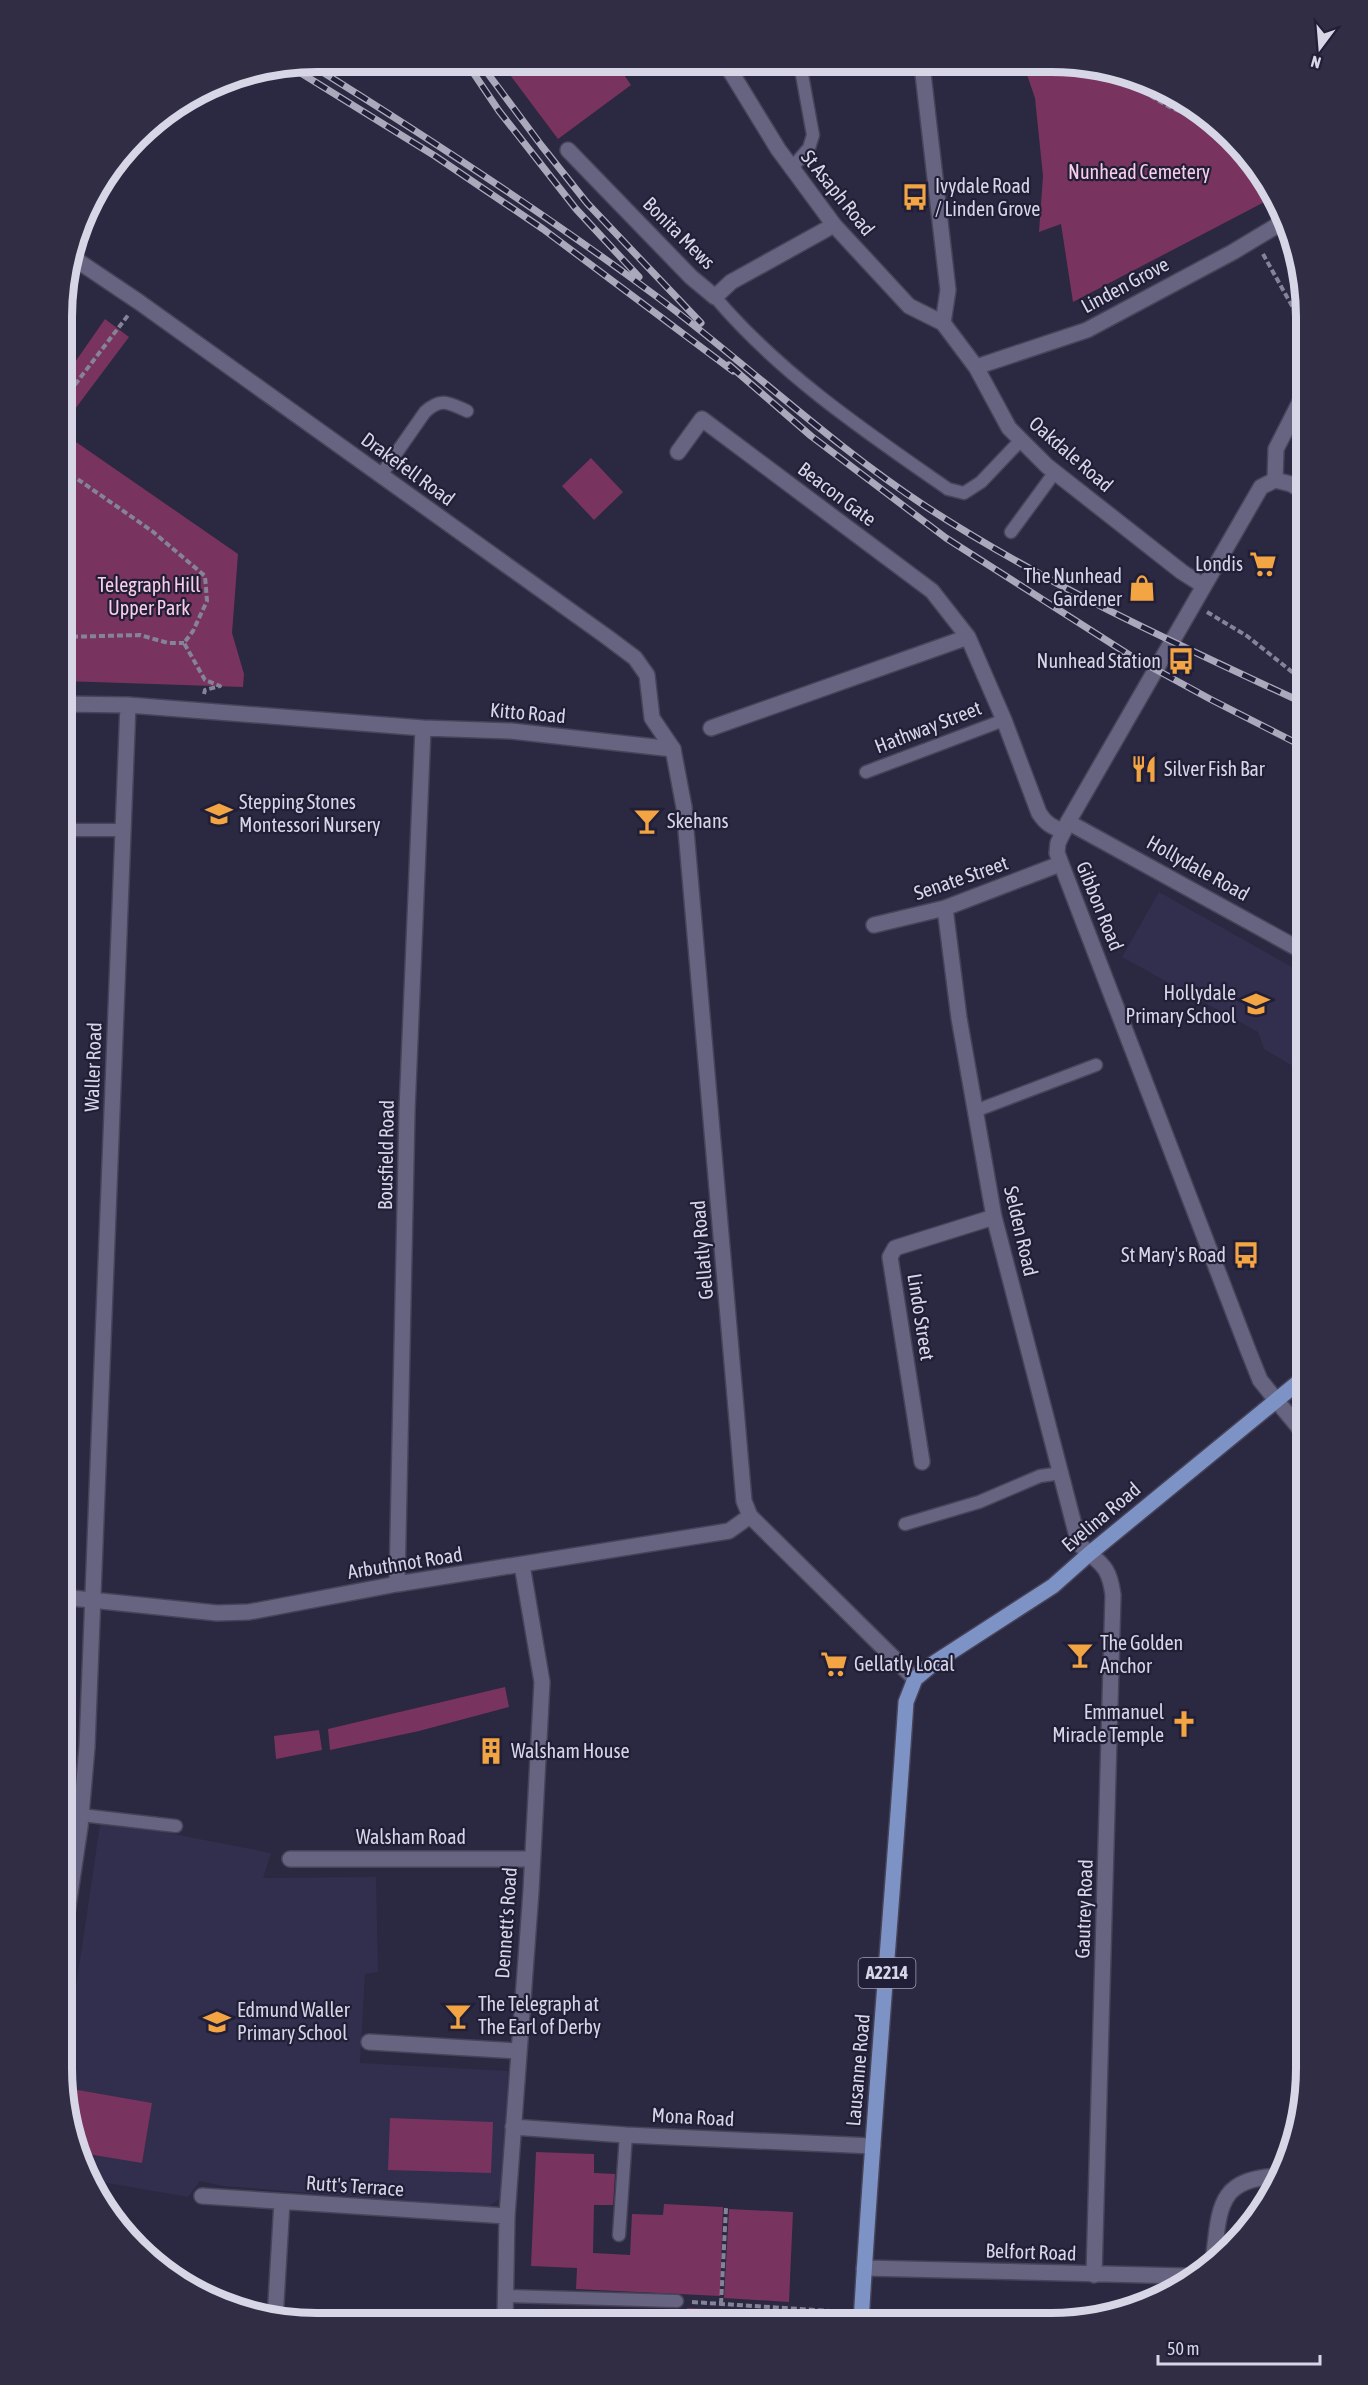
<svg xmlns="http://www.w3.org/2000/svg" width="1368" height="2385" viewBox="0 0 1368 2385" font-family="'Asap Condensed',sans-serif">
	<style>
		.built { fill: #322e4e }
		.green { fill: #79335f }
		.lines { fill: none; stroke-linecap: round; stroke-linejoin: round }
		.lane-casing { stroke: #474359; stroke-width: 15 }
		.street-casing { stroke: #474359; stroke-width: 18 }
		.secondary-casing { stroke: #474359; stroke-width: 18 }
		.primary-casing { stroke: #474359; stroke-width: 18 }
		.path { stroke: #858398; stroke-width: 4; stroke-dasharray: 6 3; stroke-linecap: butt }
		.lane { stroke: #676482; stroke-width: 12 }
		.street { stroke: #676482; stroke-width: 15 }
		.secondary { stroke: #676482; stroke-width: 15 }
		.primary { stroke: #7e93c5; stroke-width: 15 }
		.rail-casing { stroke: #aaa9bc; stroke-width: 7 }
		.rail { stroke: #211e37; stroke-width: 4.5; stroke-dasharray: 14; stroke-linecap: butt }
		.labels { text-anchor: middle; stroke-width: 4.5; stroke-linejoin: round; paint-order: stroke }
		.shield { fill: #211e37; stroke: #a09fb2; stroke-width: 1.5 }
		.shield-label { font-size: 18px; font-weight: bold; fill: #d7d6e7 }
		.park-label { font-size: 20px; fill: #facee6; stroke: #211e37 }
		.poi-label { font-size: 20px; fill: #d7d6e7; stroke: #211e37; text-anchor: start }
		.street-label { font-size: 20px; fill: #d7d6e7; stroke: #211e37 }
		.rim { fill: none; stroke: #d7d6e7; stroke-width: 8 }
	</style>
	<rect width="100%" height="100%" fill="#2b2841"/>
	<!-- built -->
	<path class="built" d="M1159 892 1306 975V1074L1264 1049 1258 1032 1122 957Z
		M123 1824 271 1853 263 1878 376 1877 378 1972 365 1974 360 2063 508 2071 504 2196 488 2207 223 2186 200 2181 188 2197 90 2180 75 2151 63 2075 100 1825Z"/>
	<!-- green -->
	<path class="green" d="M501 63H616L631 85 558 139Z
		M1024 66H1101L1164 88 1219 125 1263 175 1274 197 1073 302 1061 224 1039 232 1043 176 1035 98Z
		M105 319 129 337 63 425 64 378Z
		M63 433 238 554 232 633 244 674 243 687 63 681Z
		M591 458 623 492 594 520 562 486Z
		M505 1687 509 1707 419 1731 330 1750 328 1729Z
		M319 1730 322 1750 276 1759 274 1736Z
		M72 2089 152 2103 142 2163 76 2152 69 2111Z
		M390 2118 493 2122 491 2173 388 2170Z
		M536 2152 594 2154V2173L615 2174 613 2205H594L593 2253 630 2255 632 2214 663 2215 664 2204 723 2207 720 2296 576 2289 577 2268 531 2266Z
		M729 2209 793 2212 789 2302 724 2298Z
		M687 2308 731 2310 730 2323 686 2322Z"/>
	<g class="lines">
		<defs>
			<path id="lane" d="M791 169 809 148 813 135 800 64
				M715 297C780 374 866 432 948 489L964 493 981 482 1021 440
				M381 475 425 412C441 397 449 403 467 411
				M1011 532 1055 472
				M866 772 1004 720
				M63 830H123
				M975 1111 1096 1065
				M905 1524 979 1502 1040 1476 1062 1473
				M81 1815 176 1826
				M62 1947 64 1933
				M619 2235 626 2135
				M505 2296 677 2301"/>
			<path id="street" d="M922 65 948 290 943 323
				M568 150 691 277 715 297 731 282 834 225
				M678 452 702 419 932 591 968 637 1004 720 1039 813C1046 824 1052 827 1064 831
				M1275 480 1276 449 1306 390
				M63 704 128 705 423 728 511 731 673 749
				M711 728 968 637
				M1068 822 1306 953
				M945 908 959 1018 994 1217 1079 1544C1100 1564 1109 1564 1113 1595L1094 2275
				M874 925 945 908 1060 864
				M1276 1400 1306 1436
				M922 1462 890 1257 895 1248 994 1217
				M397 1584 407 1111 423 728
				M62 1597 217 1613 249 1612 397 1584 729 1531 750 1516
				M290 1859H532
				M64 1933 80 1827 87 1747 128 705
				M369 2042 518 2051
				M513 2127 626 2135 873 2146
				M202 2196 507 2216
				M1213 2262C1220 2208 1216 2178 1281 2176
				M864 2268 1185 2276 1196 2278
				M275 2319 282 2202
				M505 2322 507 2216 531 1891 542 1682 522 1565"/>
			<path id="secondary" d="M726 64 778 149 834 225 909 306 943 323 976 367 1009 428 1047 466 1182 572 1204 586
				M72 257 139 302 607 637 635 658 647 675 652 718 673 749 684 807 744 1501 750 1516 915 1679
				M976 367 1087 330 1233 252 1286 220
				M1276 1400 1260 1380 1248 1350 1057 853 1058 843 1068 822 1261 487 1275 480 1291 484 1306 493"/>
			<path id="primary" d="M861 2323C873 2116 892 1909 906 1702L915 1679 934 1663 1053 1586 1089 1554 1306 1376"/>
		</defs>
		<!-- lane casing -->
		<use href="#lane" class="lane-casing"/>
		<!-- street casing -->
		<use href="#street" class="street-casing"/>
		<!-- secondary casing -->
		<use href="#secondary" class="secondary-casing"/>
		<!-- primary casing -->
		<use href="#primary" class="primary-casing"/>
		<!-- path -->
		<path class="path" d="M1122 74C1147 96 1179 116 1212 120
			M1263 254 1306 331
			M64 399 129 314
			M63 469 152 531 205 576 207 601 193 631 184 643 205 680 220 686 205 690 204 694
			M1207 612 1247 636 1306 683
			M63 637 140 635 168 643H184
			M692 2302 846 2312
			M721 2304 726 2208"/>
		<!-- lane -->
		<use href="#lane" class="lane"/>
		<!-- street -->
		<use href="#street" class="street"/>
		<!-- secondary -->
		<use href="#secondary" class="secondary"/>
		<!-- primary -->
		<use href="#primary" class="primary"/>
		<defs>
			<path id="rail" d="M466 62 499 111 576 209 639 277
				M308 63C427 137 544 213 656 296 747 364 829 443 925 506 1045 584 1176 644 1306 704
				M480 63 541 145 587 203 701 323
				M291 67 435 156 543 229 733 371
				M729 365 811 436 946 538 1131 656 1210 699 1306 748"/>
		</defs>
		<!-- rail casing -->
		<use href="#rail" class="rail-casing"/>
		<!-- rail -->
		<use href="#rail" class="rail"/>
	</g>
	<!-- icons -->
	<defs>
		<symbol id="bus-bare" viewBox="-9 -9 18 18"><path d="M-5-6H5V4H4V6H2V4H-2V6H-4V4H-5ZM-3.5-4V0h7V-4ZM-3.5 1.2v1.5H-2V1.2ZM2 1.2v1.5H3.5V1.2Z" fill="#f3a443" stroke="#211e37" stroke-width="2.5" paint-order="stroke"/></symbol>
		<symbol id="supermarket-bare" viewBox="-9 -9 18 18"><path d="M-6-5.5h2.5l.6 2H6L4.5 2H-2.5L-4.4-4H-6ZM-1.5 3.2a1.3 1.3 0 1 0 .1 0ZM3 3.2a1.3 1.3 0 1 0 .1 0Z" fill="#f3a443" stroke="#211e37" stroke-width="2.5" paint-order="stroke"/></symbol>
		<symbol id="shop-bare" viewBox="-9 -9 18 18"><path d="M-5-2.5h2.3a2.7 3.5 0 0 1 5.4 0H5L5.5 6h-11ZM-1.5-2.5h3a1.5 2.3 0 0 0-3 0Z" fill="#f3a443" stroke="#211e37" stroke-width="2.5" paint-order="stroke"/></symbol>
		<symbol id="restaurant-bare" viewBox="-9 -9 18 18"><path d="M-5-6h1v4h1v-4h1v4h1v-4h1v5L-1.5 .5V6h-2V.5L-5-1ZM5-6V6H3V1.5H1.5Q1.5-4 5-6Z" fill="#f3a443" stroke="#211e37" stroke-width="2.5" paint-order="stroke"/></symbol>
		<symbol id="school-bare" viewBox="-9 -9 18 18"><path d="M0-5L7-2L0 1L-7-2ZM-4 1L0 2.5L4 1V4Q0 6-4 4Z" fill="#f3a443" stroke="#211e37" stroke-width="2.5" paint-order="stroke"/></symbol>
		<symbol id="bar-bare" viewBox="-9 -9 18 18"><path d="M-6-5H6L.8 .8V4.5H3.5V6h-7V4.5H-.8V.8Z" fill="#f3a443" stroke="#211e37" stroke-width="2.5" paint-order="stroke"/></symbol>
		<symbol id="church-bare" viewBox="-9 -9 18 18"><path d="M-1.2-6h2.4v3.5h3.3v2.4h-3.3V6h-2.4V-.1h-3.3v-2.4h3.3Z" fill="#f3a443" stroke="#211e37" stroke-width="2.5" paint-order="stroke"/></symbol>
		<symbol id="building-bare" viewBox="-9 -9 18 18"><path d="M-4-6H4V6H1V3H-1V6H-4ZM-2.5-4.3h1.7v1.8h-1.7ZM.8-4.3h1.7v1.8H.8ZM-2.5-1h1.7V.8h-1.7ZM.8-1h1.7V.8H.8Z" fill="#f3a443" stroke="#211e37" stroke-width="2.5" paint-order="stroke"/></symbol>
	</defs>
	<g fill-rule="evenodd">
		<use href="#bus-bare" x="896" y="178" width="38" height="38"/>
		<use href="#supermarket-bare" x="1244" y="545" width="38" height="38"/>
		<use href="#shop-bare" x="1123" y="569" width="38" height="38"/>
		<use href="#bus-bare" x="1162" y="642" width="38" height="38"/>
		<use href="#restaurant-bare" x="1125" y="750" width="38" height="38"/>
		<use href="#school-bare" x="200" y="795" width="38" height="38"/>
		<use href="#bar-bare" x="628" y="802" width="38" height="38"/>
		<use href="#school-bare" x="1237" y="985" width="38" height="38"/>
		<use href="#bus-bare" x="1227" y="1236" width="38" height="38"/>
		<use href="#bar-bare" x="1061" y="1636" width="38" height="38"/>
		<use href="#supermarket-bare" x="815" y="1645" width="38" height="38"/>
		<use href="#church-bare" x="1165" y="1705" width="38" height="38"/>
		<use href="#building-bare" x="472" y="1732" width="38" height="38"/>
		<use href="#bar-bare" x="439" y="1997" width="38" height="38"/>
		<use href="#school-bare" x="198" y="2003" width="38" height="38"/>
	</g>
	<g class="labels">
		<!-- shield labels -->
		<rect class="shield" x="858.5" y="1958" width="57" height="30" rx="4.5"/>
		<g class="shield-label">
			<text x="887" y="1979">A2214</text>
		</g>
		<!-- park labels -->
		<g class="park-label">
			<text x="1139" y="179">Nunhead Cemetery</text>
			<text x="149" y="592">Telegraph Hill<tspan x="149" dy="23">Upper Park</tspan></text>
		</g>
		<!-- poi labels -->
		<g class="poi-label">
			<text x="935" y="193">Ivydale Road<tspan x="935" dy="23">/ Linden Grove</tspan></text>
			<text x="1243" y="571" text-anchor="end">Londis</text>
			<text x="1122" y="583" text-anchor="end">The Nunhead<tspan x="1122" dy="23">Gardener</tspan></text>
			<text x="1161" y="668" text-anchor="end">Nunhead Station</text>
			<text x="1164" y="776">Silver Fish Bar</text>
			<text x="239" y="809">Stepping Stones<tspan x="239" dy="23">Montessori Nursery</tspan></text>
			<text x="667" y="828">Skehans</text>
			<text x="1236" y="1000" text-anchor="end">Hollydale<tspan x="1236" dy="23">Primary School</tspan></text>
			<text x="1226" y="1262" text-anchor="end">St Mary's Road</text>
			<text x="1100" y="1650">The Golden<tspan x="1100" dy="23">Anchor</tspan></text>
			<text x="854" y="1671">Gellatly Local</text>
			<text x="1164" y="1719" text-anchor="end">Emmanuel<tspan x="1164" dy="23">Miracle Temple</tspan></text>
			<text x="511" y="1758">Walsham House</text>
			<text x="478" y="2011">The Telegraph at<tspan x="478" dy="23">The Earl of Derby</tspan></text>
			<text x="237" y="2017">Edmund Waller<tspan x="237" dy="23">Primary School</tspan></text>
		</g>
		<!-- street labels -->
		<g class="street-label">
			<text transform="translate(838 193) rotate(51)" y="7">St Asaph Road</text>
			<text transform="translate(679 233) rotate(45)" y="7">Bonita Mews</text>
			<text transform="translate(1125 285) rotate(-28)" y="7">Linden Grove</text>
			<text transform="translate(1071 454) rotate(41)" y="7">Oakdale Road</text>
			<text transform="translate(408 469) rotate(36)" y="7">Drakefell Road</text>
			<text transform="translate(837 494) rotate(37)" y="7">Beacon Gate</text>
			<text transform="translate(528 713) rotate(5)" y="7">Kitto Road</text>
			<text transform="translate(928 727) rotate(-21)" y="7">Hathway Street</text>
			<text transform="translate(1198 868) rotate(29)" y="7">Hollydale Road</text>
			<text transform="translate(961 878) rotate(-19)" y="7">Senate Street</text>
			<text transform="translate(1100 906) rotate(68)" y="7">Gibbon Road</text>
			<text transform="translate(93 1067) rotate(-88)" y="7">Waller Road</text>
			<text transform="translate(386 1155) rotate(-89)" y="7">Bousfield Road</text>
			<text transform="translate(1021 1231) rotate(77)" y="7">Selden Road</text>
			<text transform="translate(702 1250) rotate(-95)" y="7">Gellatly Road</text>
			<text transform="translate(921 1317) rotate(81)" y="7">Lindo Street</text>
			<text transform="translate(1101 1517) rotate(-40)" y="7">Evelina Road</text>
			<text transform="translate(405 1563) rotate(-9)" y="7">Arbuthnot Road</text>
			<text x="411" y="1844">Walsham Road</text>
			<text transform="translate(1084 1909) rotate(-88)" y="7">Gautrey Road</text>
			<text transform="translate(506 1923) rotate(-86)" y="7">Dennett's Road</text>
			<text transform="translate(858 2070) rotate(-85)" y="7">Lausanne Road</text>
			<text transform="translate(693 2117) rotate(3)" y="7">Mona Road</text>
			<text transform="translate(355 2186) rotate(4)" y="7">Rutt's Terrace</text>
			<text transform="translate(1031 2252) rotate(2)" y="7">Belfort Road</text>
		</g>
	</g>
	<!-- crop -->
	<path d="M0 0H1368V2385H0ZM317 72H1051A245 245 0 0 1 1296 317V2068A245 245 0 0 1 1051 2313H317A245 245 0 0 1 72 2068V317A245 245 0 0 1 317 72Z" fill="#302d45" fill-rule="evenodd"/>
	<path class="rim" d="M317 72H1051A245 245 0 0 1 1296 317V2068A245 245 0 0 1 1051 2313H317A245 245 0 0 1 72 2068V317A245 245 0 0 1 317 72Z"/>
	<!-- north arrow -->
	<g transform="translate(1320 48) rotate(196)" stroke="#211e37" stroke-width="4.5" paint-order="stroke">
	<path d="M0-4.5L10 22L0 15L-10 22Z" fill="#d7d6e7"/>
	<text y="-9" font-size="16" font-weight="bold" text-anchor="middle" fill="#d7d6e7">N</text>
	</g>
	<!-- scale -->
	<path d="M1158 2355v9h162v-9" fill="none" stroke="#d7d6e7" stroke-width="3"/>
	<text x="1167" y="2355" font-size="18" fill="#d7d6e7" stroke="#211e37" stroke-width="4.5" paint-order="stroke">50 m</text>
</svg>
